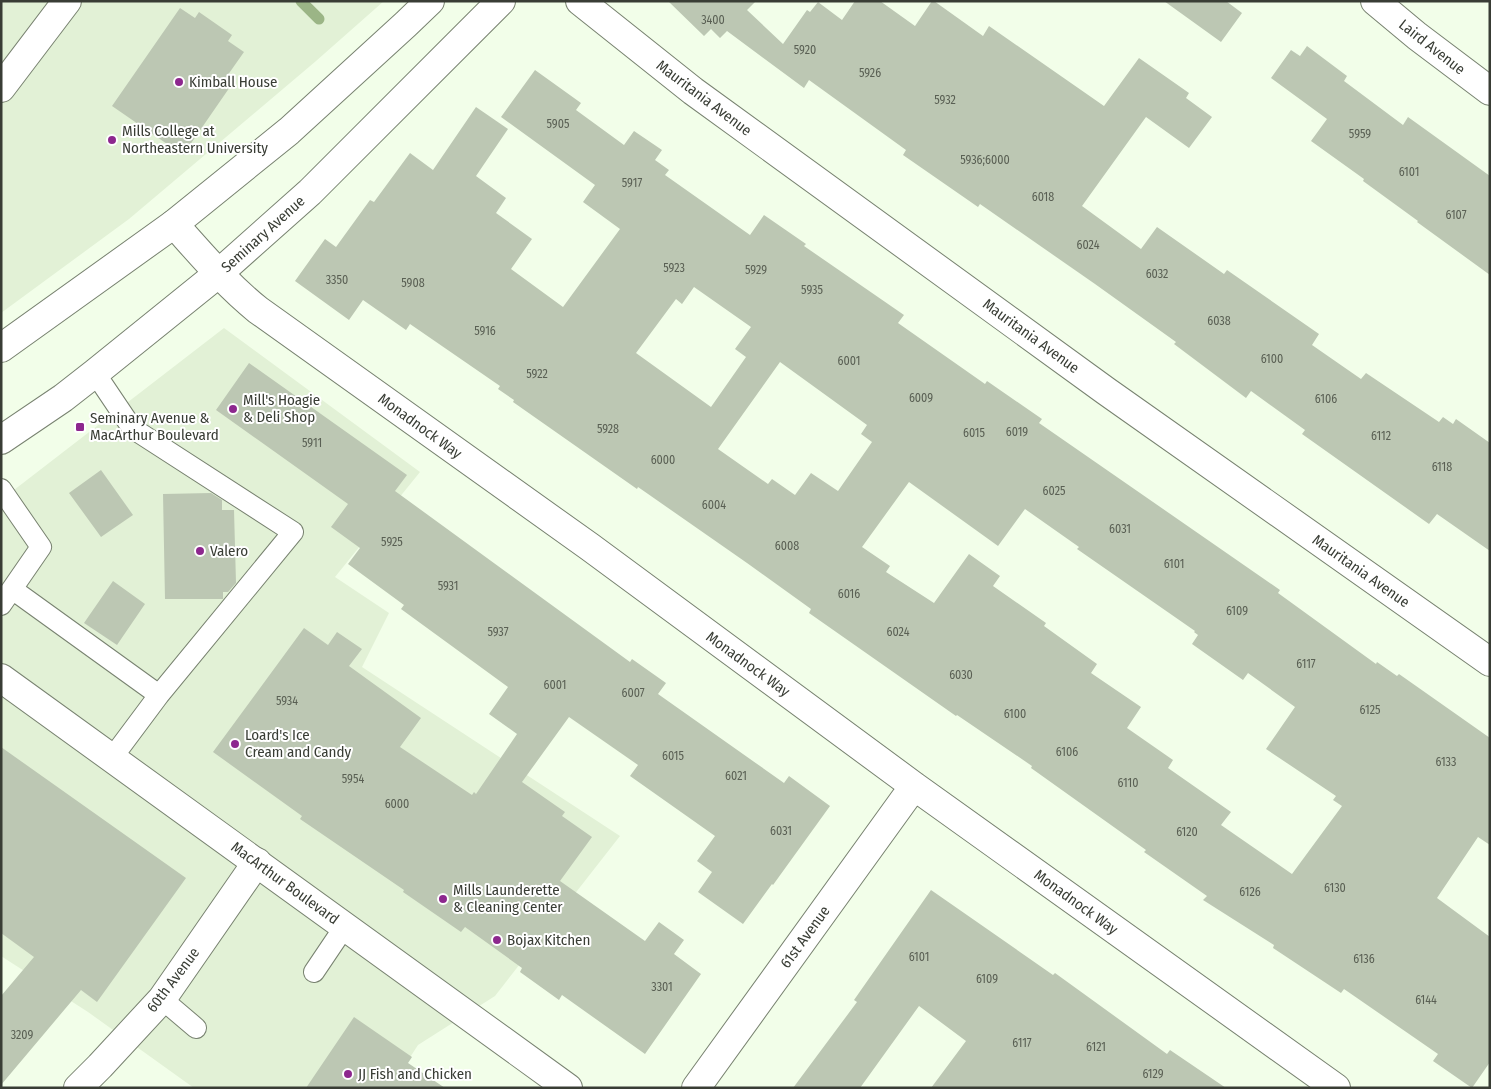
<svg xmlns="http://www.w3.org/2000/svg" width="1491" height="1089" viewBox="0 0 1491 1089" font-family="'Fira Sans Condensed',sans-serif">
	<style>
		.built { fill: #e2f1d6 }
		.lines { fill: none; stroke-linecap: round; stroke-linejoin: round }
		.stream { stroke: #9bb586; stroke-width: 11 }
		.building { fill: #bcc7b3; fill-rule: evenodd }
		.lane-casing { stroke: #788270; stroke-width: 22 }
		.street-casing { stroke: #788270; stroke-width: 30 }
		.secondary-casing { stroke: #788270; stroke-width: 30 }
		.lane { stroke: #fff; stroke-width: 20 }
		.street { stroke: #fff; stroke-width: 28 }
		.secondary { stroke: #fff; stroke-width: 28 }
		.poi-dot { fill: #8d278e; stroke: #fff; stroke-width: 2 }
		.labels { text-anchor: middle; stroke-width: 4; stroke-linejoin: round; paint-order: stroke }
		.number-label { font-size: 12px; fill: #5a6054 }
		.street-label { font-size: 15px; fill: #393d35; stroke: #fff }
		.poi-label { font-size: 15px; fill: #393d35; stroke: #fff; text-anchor: start }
	</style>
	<rect width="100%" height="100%" fill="#f2fee9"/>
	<!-- built -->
	<path class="built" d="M1 1H384L316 61 129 219 1 313Z
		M224 328 420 472 335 577 389 613 362 667 620 836 495 996 418 1045 390 1088H194L88 1012 1 956V500Z"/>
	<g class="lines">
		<!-- stream -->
		<path class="stream" d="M301 1 319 19"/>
	</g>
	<!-- building -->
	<path class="building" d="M668 1H756L747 10 783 44 807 10 810 12 818 2 842 20 855 1H880L915 26 932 1H934L983 36 989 26 1104 106 1139 58 1189 93 1186 98 1212 117 1189 148 1146 117 1082 206 1141 249 1157 227 1224 274 1227 270 1319 334 1312 345 1361 379 1366 373 1439 422 1443 417 1453 424 1456 419 1490 443V551L1437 514 1429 524 1302 434 1305 430 1251 391 1246 398 1174 344 1176 342 1095 284 980 204 978 207 903 155 906 150 809 80 804 88 727 31 720 38 711 29 704 36Z
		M1164 1H1226L1242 13 1221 42Z
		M180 8 195 18 199 12 232 35 228 41 244 52 225 79 232 84 183 155 112 106Z
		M1307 46 1347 76 1344 81 1403 125 1408 117 1490 176V275L1417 222 1418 221 1363 181 1364 179 1311 141 1327 119 1271 78 1291 50 1300 56Z
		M535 70 581 103 576 110 624 145 634 131 662 150 655 160 669 170 665 175 750 235 764 215 806 244 804 246 904 315 898 323 985 384 987 381 1042 419 1039 423 1280 590 1278 593 1376 664 1377 662 1397 676 1399 674 1490 738V845L1478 837 1437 898 1490 937V1062L1472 1088 1433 1061 1438 1054 1344 989 1341 993 1273 948 1274 945 1203 900 1207 896 1144 852 1146 850 1031 768 1032 766 957 715 956 716 809 613 811 609 747 563 638 487 637 489 513 402 514 400 498 389 500 386 410 324 406 330 363 300 349 320 295 281 325 239 336 247 370 200 374 202 410 153 433 170 476 107 508 129 476 176 506 198 496 213 532 239 511 269 563 307 620 229 583 202 595 185 501 117ZM694 287 751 327 735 349 746 357 711 407 636 353 676 299 682 304ZM780 362 867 425 861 434 872 442 838 491 811 473 795 495 772 479 768 484 718 449ZM909 482 998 546 1025 509 1079 547 1077 549 1195 631 1194 632 1198 635 1192 644 1243 680 1248 673 1295 707 1266 749 1336 796 1333 800 1342 806 1292 874 1221 825 1231 812 1168 768 1173 760 1127 728 1141 707 1091 673 1097 664 1044 626 1046 623 993 586 1000 576 969 554 934 603 886 572 890 566 862 547Z
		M249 363 407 475 395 491 630 662 632 659 666 683 658 694 784 783 789 776 830 806 773 885 772 884 743 924 698 892 712 872 697 861 715 836 630 776 638 765 569 717 522 782 565 812 562 816 592 837 560 881 645 941 659 922 684 940 674 954 701 974 645 1054 562 995 559 1000 520 972 522 968 465 927 461 932 403 892 404 890 300 819 302 816 213 752 304 628 328 645 337 632 362 649 349 666 421 718 400 747 472 795 474 792 476 794 517 734 489 714 508 687 401 609 404 605 348 564 360 548 331 527 348 504 216 410Z
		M101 470 133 515 101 537 69 493Z
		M211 493 222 500V510H234L236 583 228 592H223V599H165L163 494Z
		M113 581 145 604 117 645 84 623Z
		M1 747 186 878 97 1002 81 990 1 1085V996L34 957 1 933Z
		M931 890 1053 975 1055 973 1167 1054 1170 1050 1226 1088H931L966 1041 919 1006 860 1088H793L857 1002 854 1000Z
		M354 1017 412 1057 408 1063 445 1088H306Z"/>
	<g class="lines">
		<defs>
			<path id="lane" d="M95 373 132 428 293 532 159 695 112 758
				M1 489 41 547 1 605
				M12 589 159 695
				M314 972 345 926
				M162 999 196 1028"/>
			<path id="street" d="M580 1 693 91 1106 391 1490 662
				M1375 1 1417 36 1490 91
				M1 88 67 1
				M174 224C201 254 227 285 258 310L590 547 914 786 1336 1088
				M78 1088 100 1066 162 999 257 862
				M696 1088 914 786"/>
			<path id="secondary" d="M1 348 174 224 289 131 406 24 430 1
				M1 440 63 398 95 373 219 273 310 192 501 1
				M1 678 568 1088"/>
		</defs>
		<!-- lane casing -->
		<use href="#lane" class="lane-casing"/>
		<!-- street casing -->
		<use href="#street" class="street-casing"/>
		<!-- secondary casing -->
		<use href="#secondary" class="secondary-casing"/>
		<!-- lane -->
		<use href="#lane" class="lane"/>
		<!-- street -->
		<use href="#street" class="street"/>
		<!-- secondary -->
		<use href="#secondary" class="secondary"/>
	</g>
	<!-- markers -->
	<g class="poi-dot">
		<circle cx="179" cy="82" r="5"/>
		<circle cx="112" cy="140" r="5"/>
		<circle cx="233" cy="409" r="5"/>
		<rect x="75" y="422" width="10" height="10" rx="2.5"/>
		<circle cx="200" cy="551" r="5"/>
		<circle cx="235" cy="744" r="5"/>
		<circle cx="443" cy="899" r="5"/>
		<circle cx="497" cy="940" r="5"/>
		<circle cx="348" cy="1074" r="5"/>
	</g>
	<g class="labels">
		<!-- number labels -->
		<g class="number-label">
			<text x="713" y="24">3400</text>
			<text x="805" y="54">5920</text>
			<text x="870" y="77">5926</text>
			<text x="945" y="104">5932</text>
			<text x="558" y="128">5905</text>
			<text x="1360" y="138">5959</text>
			<text x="985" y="164">5936;6000</text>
			<text x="1409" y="176">6101</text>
			<text x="632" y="187">5917</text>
			<text x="1043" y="201">6018</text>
			<text x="1456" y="219">6107</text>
			<text x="1088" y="249">6024</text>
			<text x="674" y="272">5923</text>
			<text x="756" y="274">5929</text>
			<text x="1157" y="278">6032</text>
			<text x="337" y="284">3350</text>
			<text x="413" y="287">5908</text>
			<text x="812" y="294">5935</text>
			<text x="1219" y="325">6038</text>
			<text x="485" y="335">5916</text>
			<text x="1272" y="363">6100</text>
			<text x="849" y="365">6001</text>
			<text x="537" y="378">5922</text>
			<text x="921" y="402">6009</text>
			<text x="1326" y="403">6106</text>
			<text x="608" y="433">5928</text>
			<text x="1017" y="436">6019</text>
			<text x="974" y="437">6015</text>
			<text x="1381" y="440">6112</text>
			<text x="312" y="447">5911</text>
			<text x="663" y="464">6000</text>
			<text x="1442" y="471">6118</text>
			<text x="1054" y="495">6025</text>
			<text x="714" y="509">6004</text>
			<text x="1120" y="533">6031</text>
			<text x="392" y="546">5925</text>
			<text x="787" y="550">6008</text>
			<text x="1174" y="568">6101</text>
			<text x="448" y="590">5931</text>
			<text x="849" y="598">6016</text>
			<text x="1237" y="615">6109</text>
			<text x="498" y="636">5937</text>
			<text x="898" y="636">6024</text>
			<text x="1306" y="668">6117</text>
			<text x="961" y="679">6030</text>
			<text x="555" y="689">6001</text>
			<text x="633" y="697">6007</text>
			<text x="287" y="705">5934</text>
			<text x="1370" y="714">6125</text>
			<text x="1015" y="718">6100</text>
			<text x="1067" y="756">6106</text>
			<text x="673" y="760">6015</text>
			<text x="1446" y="766">6133</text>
			<text x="736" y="780">6021</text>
			<text x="353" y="783">5954</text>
			<text x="1128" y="787">6110</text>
			<text x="397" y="808">6000</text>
			<text x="781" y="835">6031</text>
			<text x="1187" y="836">6120</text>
			<text x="1335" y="892">6130</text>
			<text x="1250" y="896">6126</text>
			<text x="919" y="961">6101</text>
			<text x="1364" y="963">6136</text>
			<text x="987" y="983">6109</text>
			<text x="662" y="991">3301</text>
			<text x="1426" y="1004">6144</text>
			<text x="22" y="1039">3209</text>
			<text x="1022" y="1047">6117</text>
			<text x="1096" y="1051">6121</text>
			<text x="1153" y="1078">6129</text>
		</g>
		<!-- street labels -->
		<g class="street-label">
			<text transform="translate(1432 47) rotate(38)" y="5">Laird Avenue</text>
			<text transform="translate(704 98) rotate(37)" y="5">Mauritania Avenue</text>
			<text transform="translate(263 234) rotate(-42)" y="5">Seminary Avenue</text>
			<text transform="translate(1031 336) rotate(36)" y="5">Mauritania Avenue</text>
			<text transform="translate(420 426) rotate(36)" y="5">Monadnock Way</text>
			<text transform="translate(1361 571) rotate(35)" y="5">Mauritania Avenue</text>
			<text transform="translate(748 664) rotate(36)" y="5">Monadnock Way</text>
			<text transform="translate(285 883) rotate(36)" y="5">MacArthur Boulevard</text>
			<text transform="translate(1076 902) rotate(36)" y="5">Monadnock Way</text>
			<text transform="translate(805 937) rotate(-54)" y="5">61st Avenue</text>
			<text transform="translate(173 980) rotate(-53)" y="5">60th Avenue</text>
		</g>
		<!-- poi labels -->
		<g class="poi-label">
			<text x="189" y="87">Kimball House</text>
			<text x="122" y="136">Mills College at<tspan x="122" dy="17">Northeastern University</tspan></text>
			<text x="243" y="405">Mill's Hoagie<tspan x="243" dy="17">&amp; Deli Shop</tspan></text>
			<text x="90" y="423">Seminary Avenue &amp;<tspan x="90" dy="17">MacArthur Boulevard</tspan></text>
			<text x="210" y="556">Valero</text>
			<text x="245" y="740">Loard's Ice<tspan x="245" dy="17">Cream and Candy</tspan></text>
			<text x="453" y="895">Mills Launderette<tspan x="453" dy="17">&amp; Cleaning Center</tspan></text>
			<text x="507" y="945">Bojax Kitchen</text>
			<text x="358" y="1079">JJ Fish and Chicken</text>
		</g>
	</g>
	<!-- border -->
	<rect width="1491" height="1089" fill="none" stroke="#393d35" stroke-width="5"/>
</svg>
